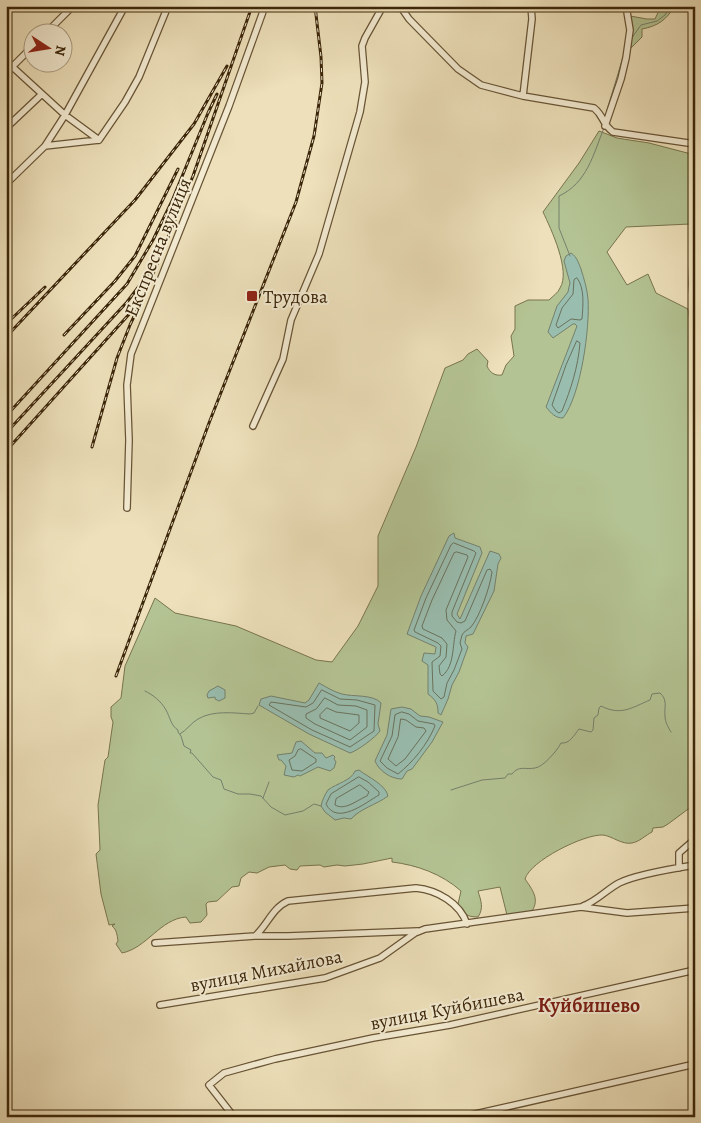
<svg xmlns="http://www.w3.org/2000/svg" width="701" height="1123" viewBox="0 0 701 1123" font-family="Alegreya,serif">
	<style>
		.green { fill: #b4c393; stroke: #78744e }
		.water { fill: #99bdaf; stroke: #74816d }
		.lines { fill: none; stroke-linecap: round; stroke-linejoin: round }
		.shore { stroke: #6a725c; stroke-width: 1 }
		.stream { stroke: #74816d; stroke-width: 1 }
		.minor-casing { stroke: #685435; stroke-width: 8 }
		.minor { stroke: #f3ebd2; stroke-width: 5.5 }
		.rail-casing { stroke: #3c2609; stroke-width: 3 }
		.rail { stroke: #f3ebd2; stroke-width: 1; stroke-dasharray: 4; stroke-linecap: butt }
		.poi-dot { fill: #8f2418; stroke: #f3ebd2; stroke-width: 2 }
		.labels { text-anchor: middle; stroke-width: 4; stroke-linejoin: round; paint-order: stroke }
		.street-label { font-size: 19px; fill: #3c2609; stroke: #f3ebd2 }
		.poi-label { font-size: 19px; fill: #3c2609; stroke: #f3ebd2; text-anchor: start }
		.neighbourhood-label { font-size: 20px; font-weight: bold; fill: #7a1f14; stroke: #f3ebd2 }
	</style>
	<rect width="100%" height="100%" fill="#ede0ba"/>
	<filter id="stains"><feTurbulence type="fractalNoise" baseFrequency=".004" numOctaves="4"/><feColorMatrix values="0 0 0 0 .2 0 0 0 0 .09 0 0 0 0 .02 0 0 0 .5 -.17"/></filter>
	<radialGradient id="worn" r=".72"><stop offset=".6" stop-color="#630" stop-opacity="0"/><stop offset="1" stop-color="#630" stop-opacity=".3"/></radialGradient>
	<!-- green -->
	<path class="green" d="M661 6H675C666 20 658 26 642 29V37L631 48 630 16 647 19H655Z
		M599 131 617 138 649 143 695 155 690 224 626 227 607 252 627 285 648 274 656 293 688 309 695 353V365L692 367 695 381V804L668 824 663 827 653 828 652 832C646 835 639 842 632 843 622 845 612 836 603 835 584 834 530 861 525 879 532 889 540 899 532 911L507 915 500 887 478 891C481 901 484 908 478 917 467 917 463 914 458 904L461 891C442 874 417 865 392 862V858L363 864 345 866 337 865 324 867 320 865 300 866 297 870 290 869 285 865 269 867 257 873 249 872 241 878 239 886 232 887 217 901 208 902 206 904 207 915 201 922 190 923 186 917C160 919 147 948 122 953L116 944 118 941C117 935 117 930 112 926L115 924 109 925 101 894 96 854 100 850 98 805 105 760 108 757 113 722 111 717V707L121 698 125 666 155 598 175 613 236 626 316 660 332 662 358 626 378 586V536L416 447 445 368 463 360 468 354 477 349 488 361 487 366C490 373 495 376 502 375L506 365 514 356 511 336 515 329V306L528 300H549C553 296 558 293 560 288 571 271 551 229 543 212L579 163Z"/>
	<!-- water -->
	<path class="water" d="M571 253C577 257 578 262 581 269 584 279 587 288 588 299 590 328 581 395 563 418 555 418 551 413 546 407L577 326 575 324H573L553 338 548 332 557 306 568 292 569 287 570 283 564 261 566 256Z
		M454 533 455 538 480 547 482 553 457 614 460 619 490 551 499 554 501 558 498 564 494 591 473 634 466 636 465 643 468 647 459 672 452 685 448 699 441 715 438 713C438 704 436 700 428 694V665L422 661 424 653 435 654 436 647 407 634 421 596 449 536Z
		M319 683C326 687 334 692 342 694 353 697 373 694 381 703L378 724 380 731C376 737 357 751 350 753L309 734 259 705 261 699 271 696 305 703 309 700Z
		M218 686 225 690V698L219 701 215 699V697L208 698 207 695 209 691Z
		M402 707 411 709 420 716 429 717 443 722 432 742 412 769 407 771 402 779C391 779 379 771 375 761L387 735 391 709Z
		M301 741 315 753H322L326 758 333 755 335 757 334 759 336 762 334 768 330 771 318 767 300 776 298 775 294 777 284 775 286 766 281 760H279L277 755 292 753 296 742Z
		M359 770C368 777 386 785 388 796 376 805 361 808 351 819L344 818 335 820 325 812 321 806C322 801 325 794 328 790 337 783 351 781 355 771Z"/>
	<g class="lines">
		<!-- shore -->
		<path class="shore" d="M577 278C585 288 583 306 582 319L580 320 571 319 558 328 556 325 562 308 573 294 574 280Z
			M577 341 580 343C578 367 571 389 562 411L559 413 556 411 552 405 566 365Z
			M454 543 474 551 476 553 452 612V616L457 622 461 623 465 621 487 570 490 569 492 572C490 587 480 616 471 627 468 630 464 631 462 635L460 643 462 649 454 670 447 683 444 697 441 699 433 691 432 662 440 656 441 646 438 643 415 632 414 630 426 598 451 545Z
			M457 552 467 555 468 557 446 610 447 620 456 631C452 645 455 666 442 676L440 674 439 666 446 657 447 644 442 638 423 629 422 626 432 600 454 553Z
			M322 690 340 699 357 700 375 705 374 731 350 747 312 730 269 705 271 702 306 707 313 703Z
			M325 698 338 705 356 706 367 710V727L350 740 315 724 306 718V714L316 709Z
			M327 708 336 712 359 715V723L350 731 320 718V715Z
			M402 712 409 714 418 721 434 724 435 726C427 745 413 762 398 774L387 768 380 761 392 736 395 715Z
			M401 719 406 720 416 727 424 728 426 731 405 759 396 766 388 759 398 737Z
			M301 749 316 759V762L302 771 292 770 289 760 295 756 298 750Z
			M359 777 368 782 379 792V795C365 803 337 826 326 804L331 794Z
			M360 785 369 792 367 796C357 800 345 811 335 805L336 799Z"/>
		<!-- stream -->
		<path class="stream" d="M631 39 641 25 657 21 665 15 671 6
			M607 110 624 54
			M570 256 559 228V196C587 183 593 155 604 128
			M145 691C153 695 161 701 166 710 170 717 171 726 178 730V732L181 736 184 746 191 750 190 753H192L213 777 221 780 224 789 238 794H250L261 796 271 807 285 815 303 811 314 804 321 806
			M180 734C187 730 191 723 198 719 213 710 234 713 250 714L254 713 258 706
			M451 790 482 780 505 778 508 774H512C519 765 525 770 535 768 543 767 557 751 561 743 570 744 574 735 579 729L591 732 593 730 594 718 598 715 599 708 601 706C621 716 631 708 650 700L652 694 660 693C668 700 664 707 665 716 665 722 668 727 671 732
			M263 798 269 782"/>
		<defs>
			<path id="minor" d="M400 6 409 19 458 69 481 85 523 96 594 108C605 117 601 123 613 132L695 144
				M47 32 73 6
				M6 61 65 115 99 140
				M6 73 32 47
				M523 96 532 19 531 6
				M605 126 621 79 626 58 630 30 626 6
				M6 128 42 94
				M45 146 65 115 125 6
				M6 184 45 146 99 140 125 102 139 77 168 6
				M695 227 692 284 695 315
				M253 426 283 359 291 320 319 254 360 112 365 82 362 46 365 38 383 6
				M127 508 129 440 127 385 131 354 229 106 265 6
				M679 868V853L695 839
				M583 906C597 901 606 890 619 883 635 875 676 868 695 865
				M255 936H288L418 931
				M155 943 255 936C267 926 272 908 288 901L416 888C437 890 460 903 467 924
				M160 1005 325 978 380 958 415 933 425 929 581 907 627 913 695 908
				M234 1117 209 1085 224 1073 275 1059 373 1038 450 1025 695 970
				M462 1117 695 1064"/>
		</defs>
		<!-- minor casing -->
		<use href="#minor" class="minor-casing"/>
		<!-- minor -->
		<use href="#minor" class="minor"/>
		<defs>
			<path id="rail" d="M6 324 45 287
				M64 335 115 281 135 256 178 169
				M6 337 135 200 194 124 227 66
				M6 416 127 284 153 240 172 201 208 113 217 94
				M6 433 127 302 149 273
				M92 447 117 358 130 325 146 291 193 176 252 6
				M6 451 132 311
				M116 676 209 423 296 202 314 136 322 83 321 57 315 6"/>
		</defs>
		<!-- rail casing -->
		<use href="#rail" class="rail-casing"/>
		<!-- rail -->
		<use href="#rail" class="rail"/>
	</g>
	<!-- markers -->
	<rect class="poi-dot" x="246" y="290" width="12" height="12" rx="2.5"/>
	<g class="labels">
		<!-- street labels -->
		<g class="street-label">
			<text transform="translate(157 247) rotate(-68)" y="7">Експресна вулиця</text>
			<text transform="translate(266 970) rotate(-11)" y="7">вулиця Михайлова</text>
			<text transform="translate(447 1008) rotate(-11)" y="7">вулиця Куйбишева</text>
		</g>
		<!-- poi labels -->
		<g class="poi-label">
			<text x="263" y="303">Трудова</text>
		</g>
		<!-- neighbourhood labels -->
		<g class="neighbourhood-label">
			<text x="589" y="1012">Куйбишево</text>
		</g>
	</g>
	<!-- margin -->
	<rect width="701" height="1123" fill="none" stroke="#ede0ba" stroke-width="25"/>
	<rect x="8" y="8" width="686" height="1108" fill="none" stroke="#3c2609" stroke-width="2.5"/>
	<rect x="12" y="12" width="676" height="1098" fill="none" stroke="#3c2609"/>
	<!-- north arrow -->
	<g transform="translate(48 48) rotate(102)"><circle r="24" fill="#f3ebd2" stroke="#aa9c82"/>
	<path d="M0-4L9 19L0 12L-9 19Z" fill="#8f2418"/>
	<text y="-8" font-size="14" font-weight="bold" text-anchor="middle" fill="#3c2609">N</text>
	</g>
	<rect width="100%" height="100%" filter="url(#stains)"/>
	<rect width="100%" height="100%" fill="url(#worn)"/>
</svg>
